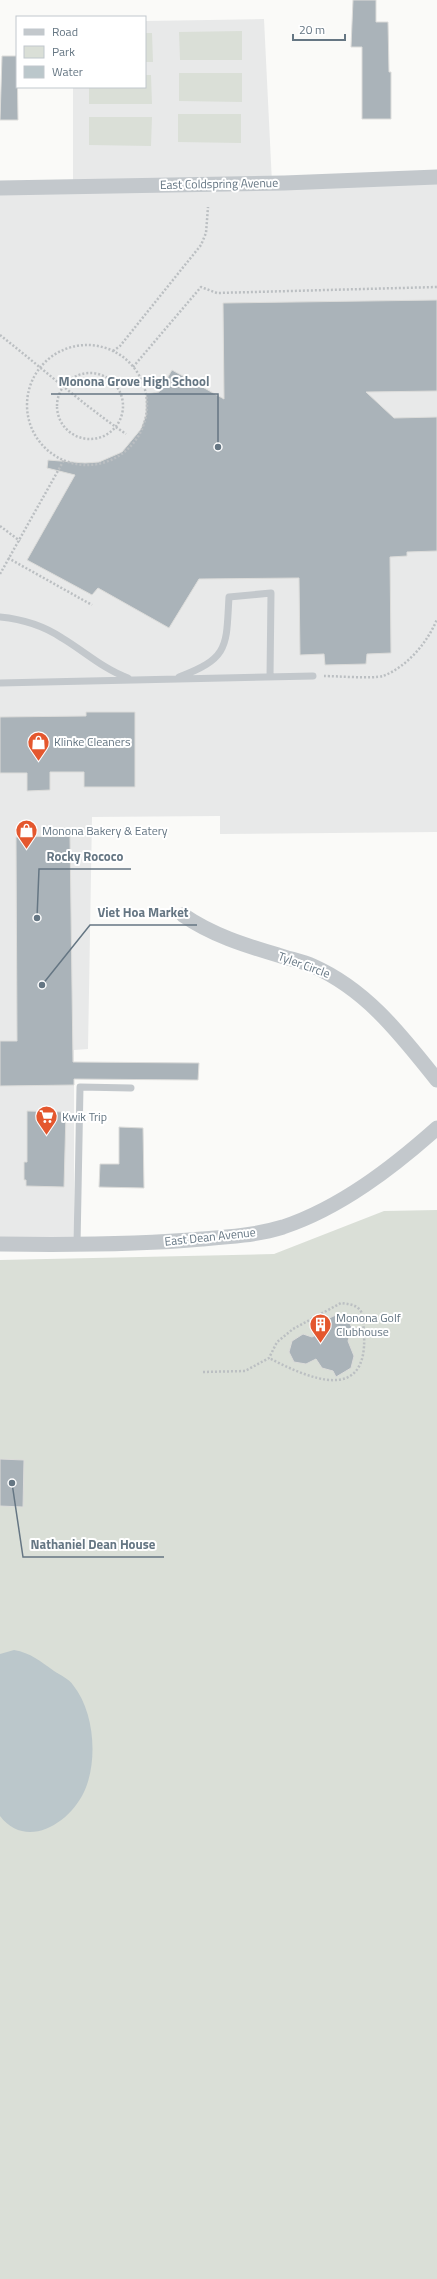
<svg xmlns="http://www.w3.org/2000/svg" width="437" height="2279" viewBox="0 0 437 2279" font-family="'Titillium Web',sans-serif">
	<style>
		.built { fill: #e8e9e9 }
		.green { fill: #dadfd7 }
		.water { fill: #bbc7cb }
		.building { fill: #aab3b9; stroke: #dcdcda }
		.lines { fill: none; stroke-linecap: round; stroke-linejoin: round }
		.path { stroke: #bbbfc2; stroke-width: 2.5; stroke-dasharray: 2 2; stroke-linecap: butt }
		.service { stroke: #c3c8cc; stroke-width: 7 }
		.minor { stroke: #c3c8cc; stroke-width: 15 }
		.labels { text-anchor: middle; stroke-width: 4; stroke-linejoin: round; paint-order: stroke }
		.street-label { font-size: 12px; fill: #657683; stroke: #fff }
		.poi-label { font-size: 12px; fill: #657683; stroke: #fff; text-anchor: start }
		.leader { fill: none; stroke: #657683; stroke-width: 1.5 }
		.callout-dot { fill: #657683; stroke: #fff; stroke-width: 1.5 }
		.callout-label { font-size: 13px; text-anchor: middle; font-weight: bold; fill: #657683; stroke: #fff; stroke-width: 4; stroke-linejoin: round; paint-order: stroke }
	</style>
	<rect width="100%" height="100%" fill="#fafaf8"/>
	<!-- built -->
	<path class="built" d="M264 19 272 183 437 177V832L220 834V816L92 817 88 1049 74 1050V1245L0 1244V188L73 186V87H145V21Z"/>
	<!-- green -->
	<path class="green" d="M242 31V60H180L179 32Z
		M145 33H152L153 62H145Z
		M179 73H242V102L179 101Z
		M145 75H151L152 104H89V87H145Z
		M178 114H241V143L178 142Z
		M89 117H152L151 146 89 145Z
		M437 1210V2279H0V1260L274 1254 384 1211Z"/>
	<!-- water -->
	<path class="water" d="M14 1650C31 1653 40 1661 54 1671 60 1675 69 1679 73 1685 95 1712 98 1762 84 1792 69 1824 26 1850 0 1816V1654Z"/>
	<!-- building -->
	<path class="building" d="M353 0H376V22H388L389 72H391V119H362V47H351Z
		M2 56H17L18 120H0Z
		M437 300V391L366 392 394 418 437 417V551L407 552V556L390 557 391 653 367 654 366 664 325 665 324 654 300 655 299 578 199 579 169 628 98 588 92 595 27 560 75 475 47 468 48 460 85 463 99 462 122 452 141 429 146 415V394L159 392 172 370 224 399 223 303Z
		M86 712H135V787H84V772H50V790L27 791V773H0V717L86 716Z
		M70 836 73 1062 199 1063 198 1080 74 1079V1085L0 1086V1041H17L16 837Z
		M27 1111 66 1112 64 1187 26 1186V1180H24V1162H27Z
		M119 1127 143 1128 144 1188 99 1187 100 1164H119Z
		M336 1315 347 1318 352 1328 348 1341 354 1356 351 1368 336 1377 333 1371 322 1368 316 1359 306 1364 294 1362 289 1352 292 1341 303 1334 312 1337 322 1332 325 1320Z
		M0 1459 24 1460 23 1507 0 1506Z"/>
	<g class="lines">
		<!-- path -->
		<path class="path" d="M0 335C42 368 82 404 126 434
			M27 405a60 60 0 1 1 120 0a60 60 0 1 1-120 0Z
			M113 351 120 346 201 245 206 233 208 207
			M133 367 201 287 217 293 437 287
			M57 406a33 33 0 1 1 66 0a33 33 0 1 1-66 0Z
			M0 526 20 541
			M8 558 92 605
			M0 574 64 460
			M324 676C337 676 372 679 383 676 407 667 428 642 437 619
			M203 1372 245 1371 269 1358 277 1342 293 1329 341 1303C347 1304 353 1304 358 1308 365 1313 363 1326 364 1334 368 1405 308 1378 269 1358"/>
		<!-- service -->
		<path class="service" d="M0 617C21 619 44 626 62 638 84 651 103 669 128 678
			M179 677C230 658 226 646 229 597L271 593 270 677
			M0 683 313 676
			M77 1245 80 1087 131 1088"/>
		<!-- minor -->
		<path class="minor" d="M0 188 284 183 437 177
			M183 915C212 935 244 945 278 955 289 959 302 961 313 966 367 990 401 1035 437 1080
			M0 1244C67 1245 135 1245 202 1239 229 1237 257 1235 283 1227 340 1208 392 1168 437 1128"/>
	</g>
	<!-- icons -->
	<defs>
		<symbol id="shop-pin" viewBox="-11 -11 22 30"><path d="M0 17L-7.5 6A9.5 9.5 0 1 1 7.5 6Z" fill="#e4572e" stroke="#fff"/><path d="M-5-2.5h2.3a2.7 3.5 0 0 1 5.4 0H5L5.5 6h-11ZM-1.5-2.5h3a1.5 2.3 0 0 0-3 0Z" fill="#fff"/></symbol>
		<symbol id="supermarket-pin" viewBox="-11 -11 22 30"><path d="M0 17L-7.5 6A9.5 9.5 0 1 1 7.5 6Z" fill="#e4572e" stroke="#fff"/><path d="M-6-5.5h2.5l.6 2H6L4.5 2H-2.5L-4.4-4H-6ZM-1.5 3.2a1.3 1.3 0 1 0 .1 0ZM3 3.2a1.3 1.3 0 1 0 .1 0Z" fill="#fff"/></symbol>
		<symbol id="building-pin" viewBox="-11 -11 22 30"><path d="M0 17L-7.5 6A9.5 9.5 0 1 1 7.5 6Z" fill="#e4572e" stroke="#fff"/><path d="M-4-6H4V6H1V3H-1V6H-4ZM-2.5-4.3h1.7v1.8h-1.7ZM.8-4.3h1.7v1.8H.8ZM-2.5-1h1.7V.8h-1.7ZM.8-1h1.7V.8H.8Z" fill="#fff"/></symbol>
	</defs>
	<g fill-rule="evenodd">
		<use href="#shop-pin" x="26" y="730" width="25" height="34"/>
		<use href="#shop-pin" x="14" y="818" width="25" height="34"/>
		<use href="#supermarket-pin" x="34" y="1104" width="25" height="34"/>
		<use href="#building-pin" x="308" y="1312" width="25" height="34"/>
	</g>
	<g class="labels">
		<!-- street labels -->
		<g class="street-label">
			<text transform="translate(219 184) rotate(-1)" y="4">East Coldspring Avenue</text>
			<text transform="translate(304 965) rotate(20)" y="4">Tyler Circle</text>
			<text transform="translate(210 1237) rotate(-6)" y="4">East Dean Avenue</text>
		</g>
		<!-- poi labels -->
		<g class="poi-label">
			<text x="54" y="746">Klinke Cleaners</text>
			<text x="42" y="835">Monona Bakery &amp; Eatery</text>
			<text x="62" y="1121">Kwik Trip</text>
			<text x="336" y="1322">Monona Golf<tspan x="336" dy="14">Clubhouse</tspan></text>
		</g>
	</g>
	<!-- callouts -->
	<path class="leader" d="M218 447L218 394H51M37 918L39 869H131M42 985L90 925H197M12 1483L23 1557H164"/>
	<g class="callout-dot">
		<circle cx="218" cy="447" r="4"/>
		<circle cx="37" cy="918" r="4"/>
		<circle cx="42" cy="985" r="4"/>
		<circle cx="12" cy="1483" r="4"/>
	</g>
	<g class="callout-label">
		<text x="134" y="386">Monona Grove High School</text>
		<text x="85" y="861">Rocky Rococo</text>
		<text x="143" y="917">Viet Hoa Market</text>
		<text x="93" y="1549">Nathaniel Dean House</text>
	</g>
	<!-- legend -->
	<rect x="16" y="16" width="130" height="72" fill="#ffffff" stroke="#c1c8cd"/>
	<rect x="24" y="29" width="20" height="6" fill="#c3c8cc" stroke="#c1c8cd"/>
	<text x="52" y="36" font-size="12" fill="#657683">Road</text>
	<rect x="24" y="46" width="20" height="12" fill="#dadfd7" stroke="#c1c8cd"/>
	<text x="52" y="56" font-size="12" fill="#657683">Park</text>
	<rect x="24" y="66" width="20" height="12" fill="#bbc7cb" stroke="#c1c8cd"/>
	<text x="52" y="76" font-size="12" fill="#657683">Water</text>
	<!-- scale -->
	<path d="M293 34v6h52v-6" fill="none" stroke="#657683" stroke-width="2"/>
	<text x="299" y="34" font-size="12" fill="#657683" stroke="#ffffff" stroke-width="3" paint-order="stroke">20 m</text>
</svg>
